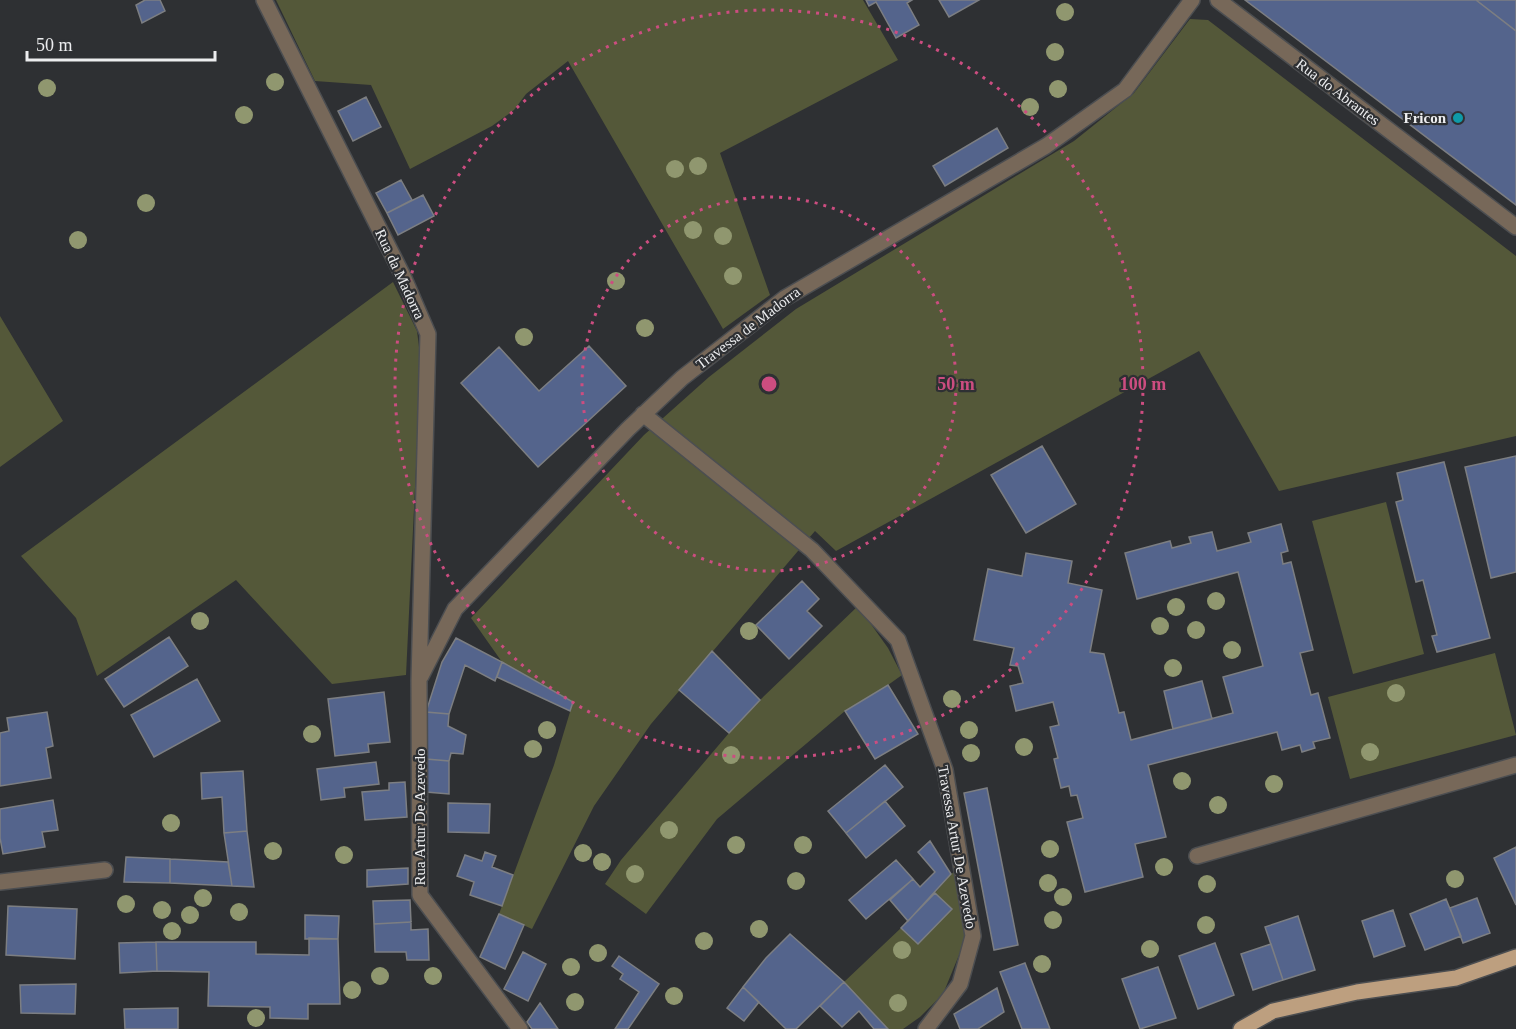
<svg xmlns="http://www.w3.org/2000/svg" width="1516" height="1029" viewBox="0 0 1516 1029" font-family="'Times New Roman',serif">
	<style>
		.green { fill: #545839 }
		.building { fill: #54648c; stroke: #7c7e82; stroke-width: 1.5 }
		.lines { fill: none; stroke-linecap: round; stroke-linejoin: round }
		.minor-casing { stroke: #4c4e51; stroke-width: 18 }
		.major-casing { stroke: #4c4e51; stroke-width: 18 }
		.minor { stroke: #776859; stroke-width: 15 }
		.major { stroke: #bd9f7f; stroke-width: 15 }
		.tree { fill: #90976f }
		.ring { fill: none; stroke: #cc4d80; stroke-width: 3; stroke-dasharray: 3 6 }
		.culture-dot { fill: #0f9aa8; stroke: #2e3033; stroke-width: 2 }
		.labels { text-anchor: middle; stroke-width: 4.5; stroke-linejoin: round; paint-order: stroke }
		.street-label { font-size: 15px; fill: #ecedef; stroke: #2e3033 }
		.poi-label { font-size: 15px; font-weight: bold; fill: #ecedef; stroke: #2e3033; text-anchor: end }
		.centre { fill: #cc4d80; stroke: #2e3033; stroke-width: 3 }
		.ring-label { font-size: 18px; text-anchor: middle; font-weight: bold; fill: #cc4d80; stroke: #2e3033; stroke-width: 4.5; stroke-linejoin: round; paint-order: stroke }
	</style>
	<rect width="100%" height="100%" fill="#2e3033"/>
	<!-- green -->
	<path class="green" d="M276 0H863L898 60 720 153 770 295 723 329 568 61 526 94 514 110 492 126 410 169 371 85 315 81Z
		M1190 19 1208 20 1516 256V436L1279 491 1199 351 836 551 815 531 651 724 594 806 532 929 499 914 554 765 573 702 502 662 471 618 644 435 709 377 796 309 1074 141 1134 93Z
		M393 282 417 331 421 363 406 675 332 684 236 580 97 676 76 618 21 556Z
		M0 316 63 421 0 467Z
		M1386 502 1424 654 1353 674 1312 521Z
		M858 606 888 648 902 675 888 685 845 711 717 819 646 914 605 884 621 860 729 733 760 700Z
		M1495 653 1516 735 1350 779 1328 697Z
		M956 871 966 938 943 994 920 1017 903 1029H888L844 982 901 928 918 944 952 909 935 893 951 874Z"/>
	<!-- building -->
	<path class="building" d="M145 0H160L165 11 142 23 136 5Z
		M866 0H912L907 3 919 25 896 38 876 2 869 6Z
		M939 0H979L949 17Z
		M1245 0H1476L1516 31V205Z
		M1476 0H1516V31Z
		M366 97 381 127 353 141 338 111Z
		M997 128 1008 148 945 186 933 166Z
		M401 180 412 200 387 213 376 193Z
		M423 195 434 216 398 235 387 213Z
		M589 346 626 386 538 467 461 383 499 347 539 391Z
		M1042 446 1076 504 1026 533 991 475Z
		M1516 456V572L1491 578 1465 467Z
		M1444 462 1490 638 1437 652 1432 636 1437 635 1423 580 1416 582 1396 502 1403 500 1397 473Z
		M1281 524 1288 551 1281 553 1283 564 1291 562 1313 650 1300 653 1311 695 1318 693 1330 738 1313 742 1315 748 1302 752 1300 745 1282 750 1277 732 1148 765 1166 837 1135 844 1143 877 1085 892 1067 822 1083 818 1077 795 1071 796 1069 786 1061 788 1054 759 1058 758 1050 727 1059 725 1053 702 1016 711 1010 686 1023 683 1018 666 1010 665 1014 648 974 640 988 569 1022 576 1026 553 1072 561 1068 583 1102 590 1090 652 1104 654 1119 713 1124 712 1131 740 1233 713 1223 677 1263 666 1238 572 1137 599 1125 553 1170 541 1172 548 1191 543 1189 537 1212 532 1217 551 1251 542 1248 533Z
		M802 581 819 599 807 611 822 626 789 659 756 625Z
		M169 637 188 666 124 707 105 679Z
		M456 638 502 662 495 681 465 665 449 714 426 712 442 662Z
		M712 651 760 700 729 733 679 690Z
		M502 662 573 702 570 711 497 677Z
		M197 679 220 721 154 757 131 715Z
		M1202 681 1212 719 1173 729 1164 691Z
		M888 685 918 734 875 759 845 711Z
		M384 692 390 742 368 744 369 752 335 756 328 699Z
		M47 712 53 746 46 748 51 778 0 786V733L9 731 7 718Z
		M426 712 449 714 448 726 466 735 463 754 451 753 449 761 426 759Z
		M426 759 449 761V794L426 792Z
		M376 762 379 784 344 788 345 797 321 800 317 769Z
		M885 765 903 787 846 833 828 811Z
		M243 771 247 831 224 833 222 797 202 799 201 773Z
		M405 782 407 817 365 820 362 792 389 790V783Z
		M987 788 1018 945 994 950 964 793Z
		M53 800 58 830 42 832 45 847 3 854 0 838V809Z
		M885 801 905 826 866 858 846 833Z
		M448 803 490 804 489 833 448 832Z
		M247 831 254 887 232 886 224 833Z
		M930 841 951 874 908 921 890 900 913 879 920 887 935 872 918 852Z
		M1516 847V905L1494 858Z
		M485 852 496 856 492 867 513 875 502 906 470 895 474 882 457 876 465 855 482 861Z
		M126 857 170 859V883L124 882Z
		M170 859 228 862 232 886 170 883Z
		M896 860 913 879 866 919 849 900Z
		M408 868V884L367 887V870Z
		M935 893 952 909 918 944 901 928Z
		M1477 898 1490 933 1463 943 1450 908Z
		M1446 899 1461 936 1425 950 1410 914Z
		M410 900 411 922 374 924 373 901Z
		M8 906 77 909 75 959 6 955Z
		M1393 910 1405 946 1374 957 1362 921Z
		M499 914 524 925 505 969 480 957Z
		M305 915 339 916 338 939H305Z
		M1298 916 1315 970 1283 980 1265 927Z
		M411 922V930L428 929 429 960H407L406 952H375L374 924Z
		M790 934 844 982 796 1029H786L743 987 766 958Z
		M309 938 338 939 340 1004H308V1019L270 1018V1007L208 1006 209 972 157 971 156 942H256V954L309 955Z
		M156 942 157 971 120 973 119 943Z
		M1215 943 1234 995 1198 1009 1179 956Z
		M1271 944 1283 980 1253 990 1241 954Z
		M523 952 546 964 528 1001 504 989Z
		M619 956 659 984 628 1029H615L639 992 620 979 623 974 612 966Z
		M1025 963 1050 1029H1022L1000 972Z
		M1158 967 1176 1018 1140 1029 1122 979Z
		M844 982 888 1029H874L859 1011 842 1027 820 1006Z
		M76 984 75 1014 21 1013 20 985Z
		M743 987 759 1002 744 1021 727 1008Z
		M997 988 1004 1012 978 1029H960L954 1014Z
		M540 1003 558 1029H532L527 1022Z
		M178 1008V1029H125L124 1009Z"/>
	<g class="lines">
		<defs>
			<path id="minor" d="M264 0 403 276 428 334 419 681 420 895 520 1029
				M1218 0 1516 227
				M643 414 812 550 898 640 945 770 973 936 960 984 926 1029
				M421 676 455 609 628 429 682 378 785 298 1046 146 1125 90 1192 0
				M1197 856 1516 765
				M0 882 105 870"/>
			<path id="major" d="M1241 1029 1273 1011 1357 992 1456 978 1516 957"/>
		</defs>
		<!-- minor casing -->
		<use href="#minor" class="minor-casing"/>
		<!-- major casing -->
		<use href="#major" class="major-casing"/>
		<!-- minor -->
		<use href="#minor" class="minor"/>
		<!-- major -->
		<use href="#major" class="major"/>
	</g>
	<!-- trees -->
	<g class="tree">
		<circle cx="1065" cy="12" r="9"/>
		<circle cx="1055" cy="52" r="9"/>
		<circle cx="275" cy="82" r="9"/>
		<circle cx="47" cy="88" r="9"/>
		<circle cx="1058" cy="89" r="9"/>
		<circle cx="1030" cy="107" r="9"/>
		<circle cx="244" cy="115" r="9"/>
		<circle cx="698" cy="166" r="9"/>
		<circle cx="675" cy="169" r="9"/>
		<circle cx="146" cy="203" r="9"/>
		<circle cx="693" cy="230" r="9"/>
		<circle cx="723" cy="236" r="9"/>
		<circle cx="78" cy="240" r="9"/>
		<circle cx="733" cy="276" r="9"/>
		<circle cx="616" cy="281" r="9"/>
		<circle cx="645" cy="328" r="9"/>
		<circle cx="524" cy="337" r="9"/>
		<circle cx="1216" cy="601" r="9"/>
		<circle cx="1176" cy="607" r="9"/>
		<circle cx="200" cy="621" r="9"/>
		<circle cx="1160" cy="626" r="9"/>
		<circle cx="1196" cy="630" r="9"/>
		<circle cx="749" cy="631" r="9"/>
		<circle cx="1232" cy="650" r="9"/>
		<circle cx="1173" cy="668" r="9"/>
		<circle cx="1396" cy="693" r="9"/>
		<circle cx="952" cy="699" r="9"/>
		<circle cx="547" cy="730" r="9"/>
		<circle cx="969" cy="730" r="9"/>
		<circle cx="312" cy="734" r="9"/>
		<circle cx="1024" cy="747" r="9"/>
		<circle cx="533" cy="749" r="9"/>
		<circle cx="1370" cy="752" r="9"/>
		<circle cx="971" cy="753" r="9"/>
		<circle cx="731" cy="755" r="9"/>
		<circle cx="1182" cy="781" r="9"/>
		<circle cx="1274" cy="784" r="9"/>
		<circle cx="1218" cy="805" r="9"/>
		<circle cx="171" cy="823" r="9"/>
		<circle cx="669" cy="830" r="9"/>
		<circle cx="736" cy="845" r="9"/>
		<circle cx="803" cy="845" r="9"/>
		<circle cx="1050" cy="849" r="9"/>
		<circle cx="273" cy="851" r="9"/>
		<circle cx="583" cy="853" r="9"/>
		<circle cx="344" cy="855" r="9"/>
		<circle cx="602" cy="862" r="9"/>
		<circle cx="1164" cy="867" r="9"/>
		<circle cx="635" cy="874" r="9"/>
		<circle cx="1455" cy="879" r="9"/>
		<circle cx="796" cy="881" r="9"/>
		<circle cx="1048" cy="883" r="9"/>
		<circle cx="1207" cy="884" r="9"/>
		<circle cx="1063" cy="897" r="9"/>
		<circle cx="203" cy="898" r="9"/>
		<circle cx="126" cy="904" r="9"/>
		<circle cx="162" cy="910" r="9"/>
		<circle cx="239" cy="912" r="9"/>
		<circle cx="190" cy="915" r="9"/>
		<circle cx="1053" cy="920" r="9"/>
		<circle cx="1206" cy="925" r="9"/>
		<circle cx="759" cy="929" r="9"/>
		<circle cx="172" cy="931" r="9"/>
		<circle cx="704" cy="941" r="9"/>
		<circle cx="1150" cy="949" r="9"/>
		<circle cx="902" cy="950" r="9"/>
		<circle cx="598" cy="953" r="9"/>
		<circle cx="1042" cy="964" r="9"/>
		<circle cx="571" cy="967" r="9"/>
		<circle cx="380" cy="976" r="9"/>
		<circle cx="433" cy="976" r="9"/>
		<circle cx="352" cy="990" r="9"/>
		<circle cx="674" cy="996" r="9"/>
		<circle cx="575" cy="1002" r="9"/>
		<circle cx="898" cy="1003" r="9"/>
		<circle cx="256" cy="1018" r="9"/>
	</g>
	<!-- distance rings -->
	<g class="ring">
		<circle cx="769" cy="384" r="187"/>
		<circle cx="769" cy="384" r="374"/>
	</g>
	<!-- markers -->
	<circle class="culture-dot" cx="1458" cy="118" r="6"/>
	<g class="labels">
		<!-- street labels -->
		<g class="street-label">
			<text transform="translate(1338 92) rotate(37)" y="5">Rua do Abrantes</text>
			<text transform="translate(400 274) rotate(65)" y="5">Rua da Madorra</text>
			<text transform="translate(748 328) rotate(-37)" y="5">Travessa de Madorra</text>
			<text transform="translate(420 817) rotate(-90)" y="5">Rua Artur De Azevedo</text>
			<text transform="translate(957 847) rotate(80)" y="5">Travessa Artur De Azevedo</text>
		</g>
		<!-- poi labels -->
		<g class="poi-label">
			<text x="1446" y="123">Fricon</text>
		</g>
	</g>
	<circle cx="769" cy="384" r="9" class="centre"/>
	<g class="ring-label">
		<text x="956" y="390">50 m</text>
		<text x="1143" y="390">100 m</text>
	</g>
	<!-- scale -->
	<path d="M27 51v9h188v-9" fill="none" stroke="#ecedef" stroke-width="3"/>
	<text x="36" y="51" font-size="18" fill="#ecedef" stroke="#2e3033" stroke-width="4.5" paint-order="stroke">50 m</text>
</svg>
